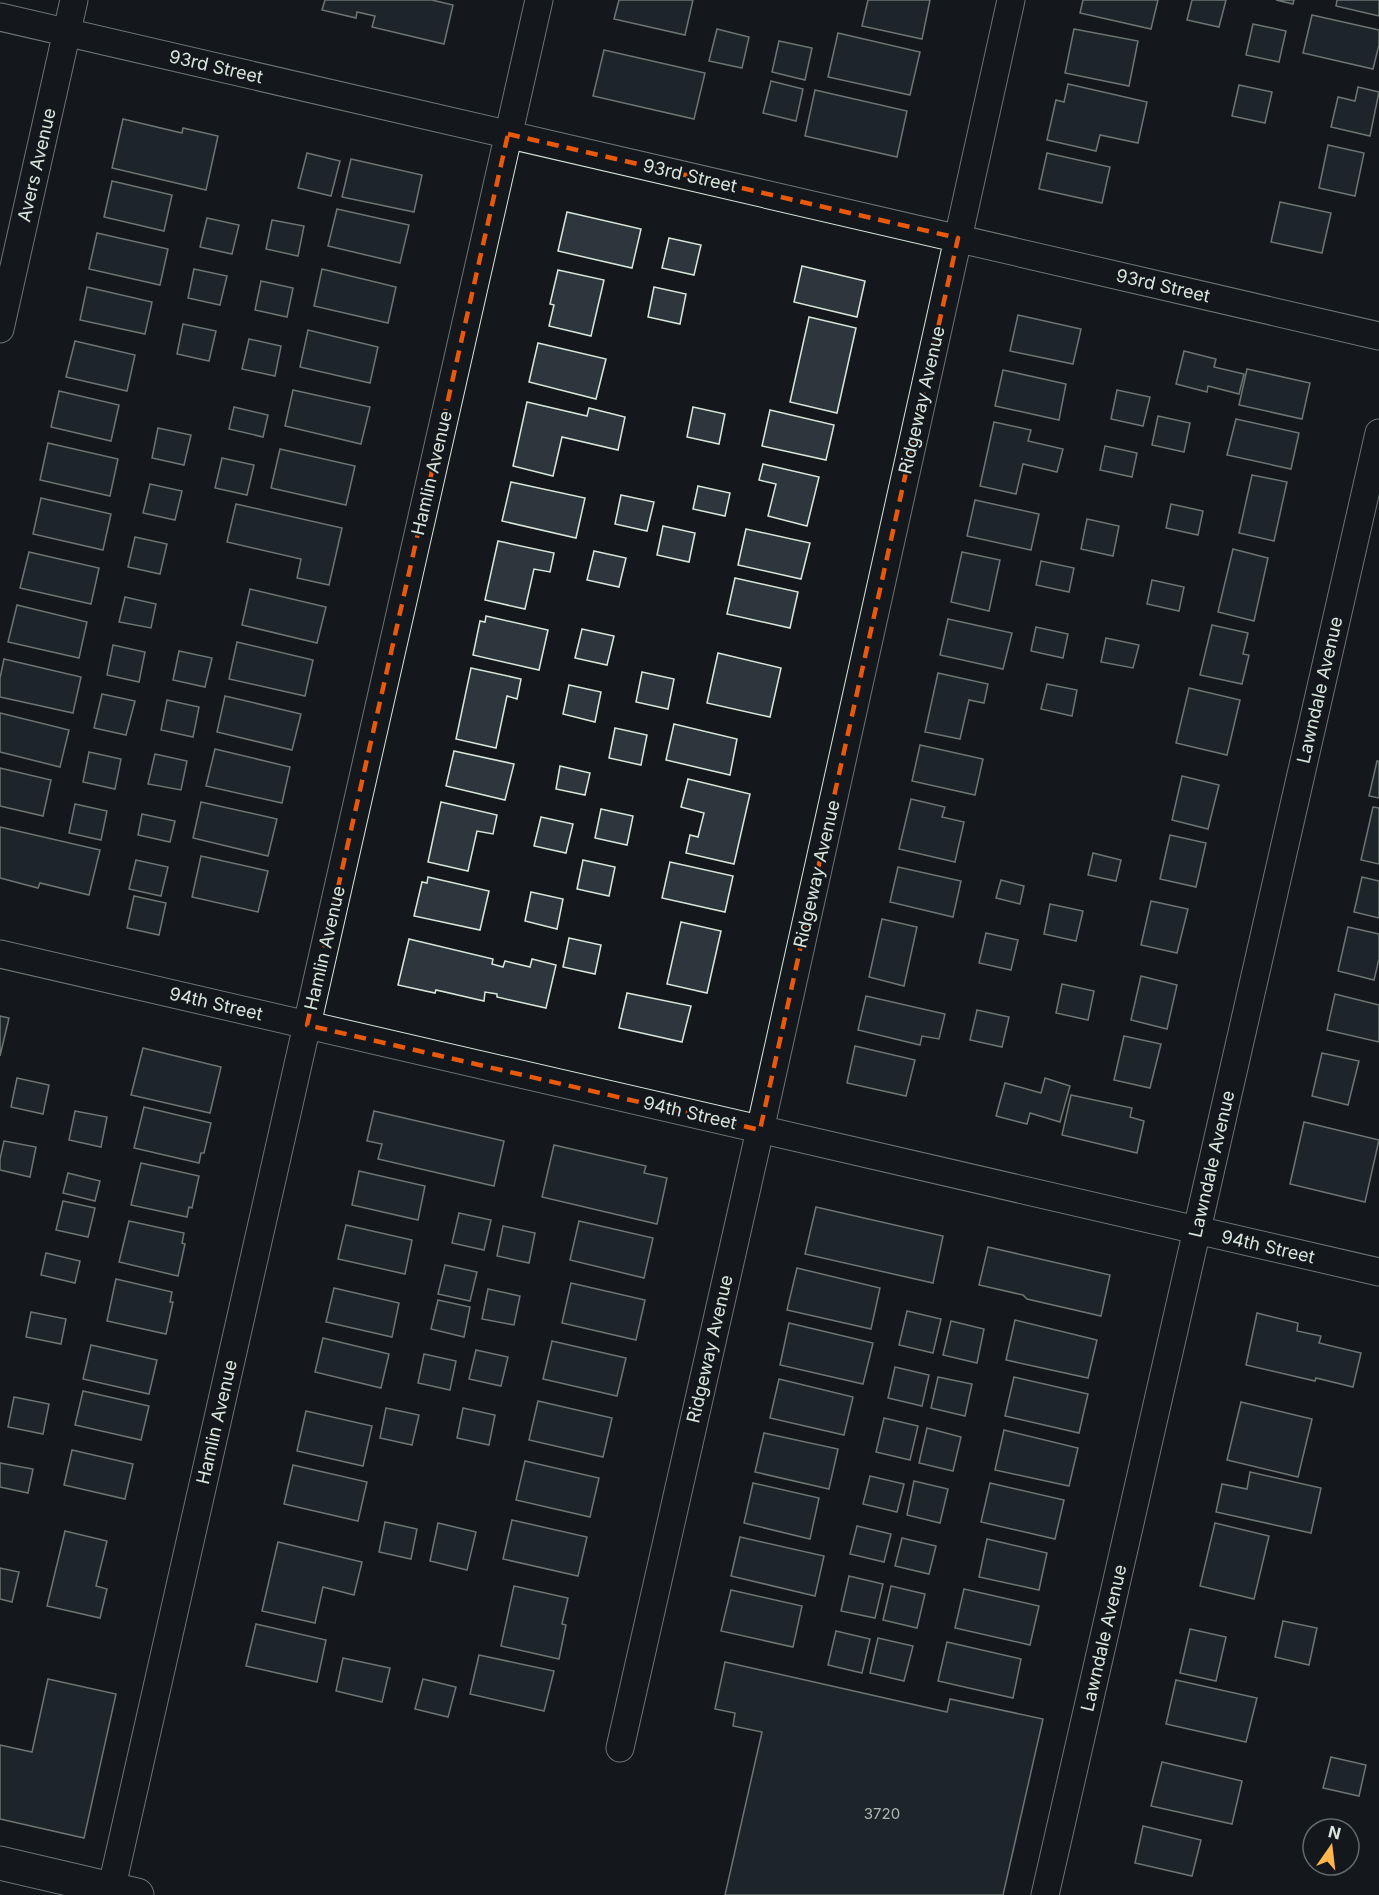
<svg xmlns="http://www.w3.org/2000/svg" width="1379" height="1895" viewBox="0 0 1379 1895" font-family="Inter,sans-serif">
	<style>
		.building { fill: #2c363c; stroke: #d8e6dc; stroke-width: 1.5 }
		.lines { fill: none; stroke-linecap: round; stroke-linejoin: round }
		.minor-casing { stroke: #d8e6dc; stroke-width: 29 }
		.primary-casing { stroke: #d8e6dc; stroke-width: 35 }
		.minor { stroke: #14181c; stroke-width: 27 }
		.primary { stroke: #14181c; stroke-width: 33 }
		.marked { fill: none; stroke: #e8590c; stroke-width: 4.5; stroke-dasharray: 12 8; stroke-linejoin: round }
		.labels { text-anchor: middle; stroke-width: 4.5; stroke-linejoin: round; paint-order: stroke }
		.number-label { font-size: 15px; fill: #adbab4 }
		.street-label { font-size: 18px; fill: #d8e6dc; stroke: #14181c }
	</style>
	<rect width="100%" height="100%" fill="#14181c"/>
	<!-- building -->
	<path class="building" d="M325 0H432L453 5 444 44 372 27 375 16 357 12 356 18 322 10Z
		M619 0H693L685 35 614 19Z
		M868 0H930L922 39 862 26Z
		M1083 0H1158L1151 29 1080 13Z
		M1192 0H1226L1219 27 1187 20Z
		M1276 0H1294L1293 4Z
		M1337 0H1379V16L1336 6Z
		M1312 15 1379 30V45L1373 69 1303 53Z
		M1253 24 1286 31 1279 62 1246 55Z
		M717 29 749 37 742 68 709 61Z
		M1074 29 1138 41 1129 86 1065 73Z
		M838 33 920 52 910 95 828 77Z
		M779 41 812 48 805 80 772 72Z
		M604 50 705 73 694 119 593 96Z
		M771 81 803 89 796 121 763 113Z
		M1068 84 1147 102 1138 143 1100 135 1096 151 1047 140 1056 100 1064 102Z
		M1239 85 1272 92 1265 123 1232 116Z
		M1358 87 1379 92 1370 136 1331 127 1338 97 1355 101Z
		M815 90 907 111 897 157 805 136Z
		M123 119 182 133 183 128 218 136 206 190 112 168Z
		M1328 145 1364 153 1355 196 1319 188Z
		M307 153 340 161 331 196 298 188Z
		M1047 153 1110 167 1102 203 1039 189Z
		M351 159 422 175 414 212 342 197Z
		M112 181 172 195 164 231 104 217Z
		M1280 202 1331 213 1322 253 1271 242Z
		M337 209 409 225 400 263 328 246Z
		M567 212 641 229 632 268 558 251Z
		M207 218 239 225 232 254 200 247Z
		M272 220 304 226 298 256 266 249Z
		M97 233 168 249 160 285 89 269Z
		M669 238 701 245 694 275 662 268Z
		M802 266 865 281 857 317 794 302Z
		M194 269 227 276 220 305 188 298Z
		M322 269 396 287 388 323 314 306Z
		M558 270 604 280 591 336 549 326 554 305 550 304Z
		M261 281 293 288 287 317 255 310Z
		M87 287 152 302 145 334 80 320Z
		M654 287 686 294 680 324 648 317Z
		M1018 315 1081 329 1073 364 1010 351Z
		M809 317 856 328 837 413 790 402Z
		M183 324 216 331 209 361 177 354Z
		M308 330 378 347 370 383 300 367Z
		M249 339 281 346 275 376 242 369Z
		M75 341 135 355 127 391 66 377Z
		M538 343 606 359 596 399 529 382Z
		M1184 351 1216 359 1214 367 1244 374 1239 394 1208 386 1207 392 1176 384Z
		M1247 369 1310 383 1302 419 1239 405Z
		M1003 370 1066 384 1059 420 995 406Z
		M293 390 370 407 361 444 285 426Z
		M1117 390 1150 397 1143 426 1111 419Z
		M59 391 119 405 111 441 51 427Z
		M527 402 587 416 589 408 625 417 618 450 562 437 553 476 513 466Z
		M234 407 268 415 263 437 229 429Z
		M693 407 725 414 719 444 687 437Z
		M770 410 834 425 826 460 762 446Z
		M1158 416 1190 423 1184 452 1152 445Z
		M1236 419 1299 433 1291 469 1227 455Z
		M994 422 1031 430 1028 441 1063 449 1057 472 1023 464 1016 494 980 486Z
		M158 428 191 435 184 465 152 458Z
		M48 443 118 459 110 496 40 480Z
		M1105 446 1137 453 1132 477 1100 470Z
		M280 449 355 466 346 505 271 488Z
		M222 458 254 465 247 495 215 488Z
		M763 464 819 477 807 526 768 516 776 484 759 480Z
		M1252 475 1287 482 1274 541 1239 533Z
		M511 482 585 498 576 538 502 521Z
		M150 484 182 491 175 520 143 513Z
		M698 486 730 493 725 516 693 509Z
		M621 495 654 502 647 531 615 524Z
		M41 498 111 514 103 550 33 534Z
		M975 500 1039 514 1031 550 967 536Z
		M236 504 342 528 329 585 297 578 301 559 227 542Z
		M1171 504 1203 511 1198 535 1166 528Z
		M1087 519 1119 526 1113 556 1081 549Z
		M663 526 695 533 689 562 657 555Z
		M746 529 810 543 801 579 738 565Z
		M135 537 167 544 160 574 128 567Z
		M498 541 554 553 550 572 534 569 525 609 485 600Z
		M1233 549 1268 558 1254 621 1218 612Z
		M594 551 626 558 619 587 587 580Z
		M29 552 99 568 91 604 20 588Z
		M962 552 1000 560 989 611 951 602Z
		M1041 561 1074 568 1069 592 1036 585Z
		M735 578 798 592 790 628 727 614Z
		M1152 580 1184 587 1179 611 1147 604Z
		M250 589 326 607 317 643 242 625Z
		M125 597 156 604 151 628 119 622Z
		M17 605 87 622 79 658 8 642Z
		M486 616 548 630 539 670 473 655 480 621 485 622Z
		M948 619 1012 633 1003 669 940 655Z
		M1212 625 1248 633 1243 654 1249 655 1242 684 1200 675Z
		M1036 627 1068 634 1063 658 1031 651Z
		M582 629 614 636 607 665 575 658Z
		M1106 638 1139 645 1133 668 1101 662Z
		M237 642 313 660 305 696 229 679Z
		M113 645 145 652 139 682 107 675Z
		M179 651 212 658 205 687 173 680Z
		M718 653 781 668 770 717 707 703Z
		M4 659 81 677 73 713 0 697V678Z
		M471 668 521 679 517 699 507 696 496 748 456 739Z
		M642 672 674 679 668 709 636 702Z
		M938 673 988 684 984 703 969 700 960 739 925 732Z
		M1047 684 1077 690 1072 716 1041 709Z
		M569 685 601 692 595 722 563 714Z
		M1189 688 1240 700 1227 755 1176 743Z
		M102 694 135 701 126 735 94 728Z
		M225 696 301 714 292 750 217 732Z
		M167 700 199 707 193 737 161 730Z
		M0 713 69 730 60 767 0 752Z
		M674 724 737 739 730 775 666 760Z
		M615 728 647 735 641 765 609 758Z
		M920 745 983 759 975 795 912 781Z
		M215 749 290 767 282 803 206 786Z
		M454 751 514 764 505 800 446 786Z
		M89 752 121 759 115 789 83 782Z
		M155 754 187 761 181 790 148 784Z
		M1377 761H1379V798L1369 796Z
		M560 766 590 773 585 795 556 789Z
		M0 768 51 780 43 816 0 806Z
		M1182 776 1219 785 1208 829 1172 820Z
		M688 779 750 794 734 864 686 853 690 835 698 837 704 813 681 807Z
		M911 799 945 807 942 817 964 822 955 862 899 849Z
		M201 802 277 819 268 856 193 838Z
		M441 802 497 815 493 834 477 831 468 871 428 862Z
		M75 804 107 811 101 840 69 833Z
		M1373 807 1379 808V864L1361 860Z
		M601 809 633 816 627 845 595 838Z
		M142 814 175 821 170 842 138 835Z
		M541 817 573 824 566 853 534 846Z
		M0 827 100 850 89 895 40 883 38 888 0 878Z
		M1170 835 1206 843 1196 887 1160 879Z
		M1093 853 1121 860 1116 881 1088 875Z
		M201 856 268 871 258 912 192 897Z
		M136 860 168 867 161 896 129 889Z
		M583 860 615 867 609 896 577 889Z
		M670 862 733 876 725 912 662 898Z
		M898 867 961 881 953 917 890 902Z
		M428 877 489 891 480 930 414 916 422 882 427 883Z
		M1362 877 1379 881V918L1354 912Z
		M1001 880 1024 886 1020 904 996 898Z
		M531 892 563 899 557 929 525 921Z
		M134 896 166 903 159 935 127 928Z
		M1151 901 1188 909 1177 953 1141 945Z
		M1050 904 1083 911 1076 941 1044 934Z
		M882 919 917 927 904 986 869 977Z
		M681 922 721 931 707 993 667 984Z
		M1348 927 1379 934V959L1374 980 1338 971Z
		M986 933 1018 940 1011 970 979 963Z
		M569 938 601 945 595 974 563 967Z
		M409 939 493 959 492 964 503 967 505 961 530 967 532 959 556 965 546 1008 497 997V994L485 992 484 1001 436 990 435 993 398 985Z
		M1141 976 1177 985 1167 1029 1131 1020Z
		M1062 984 1094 991 1088 1020 1056 1013Z
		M627 993 691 1006 682 1042 619 1028Z
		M1335 994 1379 1005V1042L1327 1030Z
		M866 996 945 1014 939 1039 922 1036 920 1045 858 1030Z
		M977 1010 1009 1017 1002 1047 970 1040Z
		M0 1016 9 1018 0 1056Z
		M1124 1036 1161 1044 1150 1088 1114 1080Z
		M855 1046 915 1060 906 1096 847 1083Z
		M143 1048 221 1067 210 1113 131 1095Z
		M1322 1053 1359 1061 1348 1105 1312 1096Z
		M17 1078 49 1085 43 1114 11 1107Z
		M1045 1078 1070 1086 1060 1122 1030 1113 1027 1124 996 1116 1005 1083 1041 1093Z
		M1071 1095 1132 1108 1130 1117 1144 1121 1137 1153 1062 1135Z
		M144 1107 211 1123 204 1153H201L199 1163 134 1148Z
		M75 1111 107 1117 101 1147 69 1140Z
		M374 1111 504 1141 494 1186 378 1159 382 1144 367 1141Z
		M1304 1122 1379 1140 1365 1202 1290 1184Z
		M4 1141 36 1147 30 1177 0 1170V1159Z
		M554 1145 646 1166 644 1173 667 1178 657 1224 542 1197Z
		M141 1163 199 1176 192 1208 189 1207 187 1217 131 1205Z
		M359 1171 425 1186 418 1220 352 1205Z
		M68 1173 100 1181 95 1201 63 1193Z
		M63 1201 95 1208 88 1237 56 1230Z
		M816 1207 943 1236 933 1283 805 1254Z
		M459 1213 491 1220 484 1250 452 1243Z
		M129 1221 184 1233 182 1243 185 1244 178 1276 119 1262Z
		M579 1221 653 1238 644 1278 570 1260Z
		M346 1225 412 1240 405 1274 338 1259Z
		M503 1226 535 1233 529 1263 497 1256Z
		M988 1247 1110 1275 1101 1316 1027 1299 1023 1295 979 1285Z
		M46 1253 80 1261 75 1283 41 1275Z
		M445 1265 477 1272 470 1301 438 1294Z
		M797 1268 880 1288 871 1329 787 1310Z
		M116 1279 172 1292 170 1302H173L166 1334 107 1321Z
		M571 1283 645 1300 636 1340 562 1323Z
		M334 1288 399 1303 392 1337 326 1322Z
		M488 1289 520 1296 514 1325 482 1319Z
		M438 1300 470 1307 464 1337 431 1329Z
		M907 1311 941 1319 933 1353 899 1345Z
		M31 1312 66 1319 61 1344 26 1337Z
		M1257 1313 1298 1323 1297 1331 1321 1336 1319 1343 1361 1353 1353 1387 1316 1378 1315 1381 1246 1365Z
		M1015 1320 1097 1340 1088 1378 1006 1360Z
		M951 1321 984 1329 977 1363 943 1355Z
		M789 1323 873 1343 863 1384 780 1365Z
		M323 1338 389 1354 381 1388 315 1372Z
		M552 1341 626 1358 617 1396 543 1379Z
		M91 1345 157 1360 149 1394 83 1379Z
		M476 1350 508 1357 501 1386 469 1379Z
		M424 1354 456 1361 450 1390 418 1383Z
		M895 1367 929 1375 922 1406 888 1398Z
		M938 1377 972 1384 965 1416 931 1408Z
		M1014 1377 1088 1394 1079 1433 1005 1416Z
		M779 1379 853 1397 844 1435 770 1418Z
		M83 1391 149 1406 141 1440 75 1425Z
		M14 1397 49 1404 43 1434 8 1427Z
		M538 1401 612 1418 603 1457 529 1440Z
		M1241 1402 1312 1419 1298 1477 1227 1460Z
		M386 1408 419 1415 412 1445 380 1438Z
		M463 1408 495 1415 489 1445 457 1438Z
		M306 1411 372 1426 363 1466 297 1451Z
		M884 1418 918 1426 910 1460 876 1452Z
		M927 1428 961 1437 953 1471 919 1463Z
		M1004 1430 1078 1448 1069 1486 995 1470Z
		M764 1433 838 1449 829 1489 755 1472Z
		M72 1450 133 1464 125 1499 64 1485Z
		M525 1461 599 1478 590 1517 516 1500Z
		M0 1463 33 1469 28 1493 0 1487Z
		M293 1465 367 1482 358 1521 284 1504Z
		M1250 1472 1321 1488 1311 1533 1216 1512 1222 1484 1247 1489Z
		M870 1476 904 1484 897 1512 863 1504Z
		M914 1481 948 1489 940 1523 907 1515Z
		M753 1483 819 1498 810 1539 744 1523Z
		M990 1483 1064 1500 1055 1539 981 1522Z
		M512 1520 587 1537 578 1576 503 1559Z
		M385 1522 417 1529 411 1559 379 1552Z
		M438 1523 476 1532 467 1570 430 1561Z
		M1215 1523 1269 1536 1254 1599 1200 1586Z
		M857 1526 891 1534 884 1562 850 1554Z
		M65 1531 107 1541 96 1586 107 1589 100 1618 47 1606Z
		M740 1537 824 1556 815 1596 731 1576Z
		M902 1538 936 1546 929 1574 895 1566Z
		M987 1539 1047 1553 1039 1590 979 1577Z
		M278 1542 362 1562 354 1595 323 1587 315 1623 262 1611Z
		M0 1568 19 1572 12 1602 0 1599Z
		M849 1576 883 1584 875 1618 841 1611Z
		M514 1586 568 1598 562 1624 566 1625 559 1659 501 1646Z
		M891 1586 925 1594 917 1628 883 1620Z
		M964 1589 1039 1606 1030 1645 955 1628Z
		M731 1590 802 1606 793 1647 721 1631Z
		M1283 1621 1317 1628 1309 1665 1275 1657Z
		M256 1624 326 1640 317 1682 246 1666Z
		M1190 1629 1226 1637 1216 1681 1180 1673Z
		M836 1631 870 1639 862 1673 828 1665Z
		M878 1638 913 1646 904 1681 870 1673Z
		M947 1642 1021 1659 1013 1698 938 1681Z
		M479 1655 554 1671 544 1711 470 1694Z
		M343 1658 390 1668 382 1702 336 1691Z
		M725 1662 947 1712 950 1699 1043 1719 1003 1895H725L762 1732 733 1726 735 1713 715 1709Z
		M48 1679 116 1694 84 1838 0 1819V1745L32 1752Z
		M423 1679 456 1687 448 1717 415 1709Z
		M1176 1680 1257 1698 1246 1742 1166 1724Z
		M1331 1757 1366 1765 1359 1796 1323 1788Z
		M1162 1762 1242 1781 1232 1824 1151 1806Z
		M1143 1826 1201 1840 1192 1876 1135 1863Z"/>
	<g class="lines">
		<defs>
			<path id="minor" d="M0 17 1379 336
				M0 329 74 0
				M0 954 1379 1272
				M620 1748 760 1130 1011 0
				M110 1895 539 0
				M1045 1895 1379 433"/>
			<path id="primary" d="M0 1863 137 1895"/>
		</defs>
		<!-- minor casing -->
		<use href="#minor" class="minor-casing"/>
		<!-- primary casing -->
		<use href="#primary" class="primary-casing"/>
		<!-- minor -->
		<use href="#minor" class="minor"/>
		<!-- primary -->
		<use href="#primary" class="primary"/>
	</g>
	<!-- marked area -->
	<path d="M0 0H1379V1895H0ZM508 134 958 238 760 1130 307 1025Z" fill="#14181c" fill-opacity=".55" fill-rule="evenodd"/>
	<path class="marked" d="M508 134 958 238 760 1130 307 1025Z"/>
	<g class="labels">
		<!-- number labels -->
		<g class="number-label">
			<text x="882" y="1819">3720</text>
		</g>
		<!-- street labels -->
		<g class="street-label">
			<text transform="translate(216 67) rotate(13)" y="6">93rd Street</text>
			<text transform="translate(37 165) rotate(-77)" y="6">Avers Avenue</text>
			<text transform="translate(690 176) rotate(13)" y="6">93rd Street</text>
			<text transform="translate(1163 286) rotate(13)" y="6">93rd Street</text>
			<text transform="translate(922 400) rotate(-77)" y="6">Ridgeway Avenue</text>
			<text transform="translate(432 473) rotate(-77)" y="6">Hamlin Avenue</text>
			<text transform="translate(1320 690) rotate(-77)" y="6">Lawndale Avenue</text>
			<text transform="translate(817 874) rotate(-77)" y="6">Ridgeway Avenue</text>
			<text transform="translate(325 948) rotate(-77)" y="6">Hamlin Avenue</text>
			<text transform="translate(216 1004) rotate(13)" y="6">94th Street</text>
			<text transform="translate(690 1113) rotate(13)" y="6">94th Street</text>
			<text transform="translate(1212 1164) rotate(-77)" y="6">Lawndale Avenue</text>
			<text transform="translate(1268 1247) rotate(13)" y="6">94th Street</text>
			<text transform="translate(710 1349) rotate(-77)" y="6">Ridgeway Avenue</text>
			<text transform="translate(217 1422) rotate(-77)" y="6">Hamlin Avenue</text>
			<text transform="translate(1104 1638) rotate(-77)" y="6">Lawndale Avenue</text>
		</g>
	</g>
	<!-- north arrow -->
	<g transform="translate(1331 1847) rotate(14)"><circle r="28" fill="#14181c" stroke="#626a69" stroke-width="1.5"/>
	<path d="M0-4.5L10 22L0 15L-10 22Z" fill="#ffb74d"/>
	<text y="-9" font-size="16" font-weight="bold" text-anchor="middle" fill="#d8e6dc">N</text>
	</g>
</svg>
